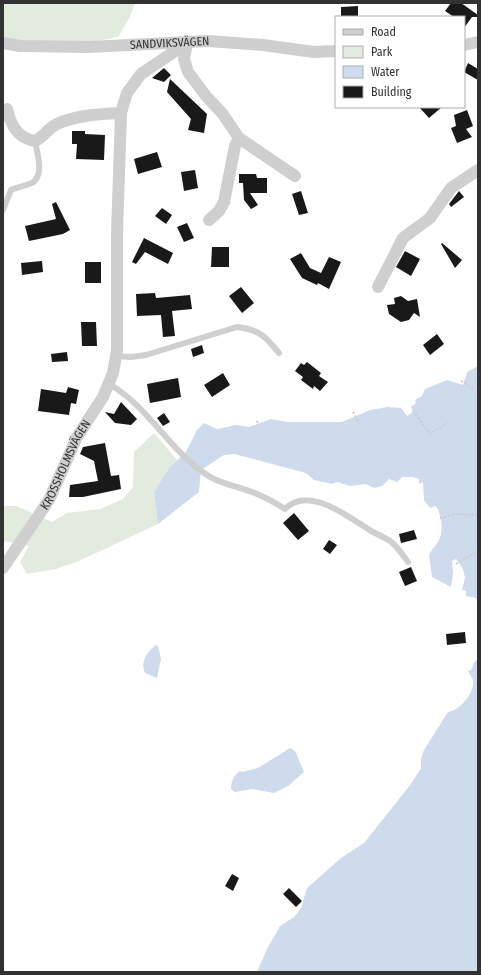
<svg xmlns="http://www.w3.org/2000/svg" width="481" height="975" viewBox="0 0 481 975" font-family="'Fira Sans Condensed',sans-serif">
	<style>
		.green { fill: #e3ebde }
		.water { fill: #cedbed }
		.building { fill: #191919 }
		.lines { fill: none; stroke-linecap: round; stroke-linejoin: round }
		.path { stroke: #ccc; stroke-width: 2; stroke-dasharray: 2 2; stroke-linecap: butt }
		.lane { stroke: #cfcfcf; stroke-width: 6 }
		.street { stroke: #cfcfcf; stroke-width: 12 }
		.labels { text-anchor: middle; stroke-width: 4; stroke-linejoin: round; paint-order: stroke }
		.street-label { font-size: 12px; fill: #323232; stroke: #fff }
	</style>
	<rect width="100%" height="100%" fill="#fff"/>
	<!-- green -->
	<path class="green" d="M3 3H135L129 19 118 37C82 45 39 46 3 38Z
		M154 433 177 460 169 468 154 492 158 524 79 561 56 569 27 574 20 562 29 546 3 541V506H17L52 522 67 513 100 509 123 499 133 487 134 452Z"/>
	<!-- water -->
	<path class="water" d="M478 366V605L476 598 466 596V591L462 590 465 578 463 569 456 559 452 561 453 573 451 587 432 577 429 555C431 550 435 547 438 542 444 533 442 515 436 506L430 508 424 500 423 482 419 484V479L413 477H402L397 482 389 479 382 486 374 488 366 484 350 486 337 482 332 484 314 480 306 473 234 454 224 455 201 470 199 492 158 524 154 492 169 468 186 452 197 430 204 423 217 429 236 425 249 427 271 419 287 422H342L370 410 387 407 401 408 407 416 413 412 411 407 416 403 415 400 422 396 425 389 447 380 463 385 467 372Z
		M156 645 158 646 161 659 157 678 145 673C140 662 147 652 156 645Z
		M478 658V972H257L267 949 280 926 294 917 301 908 307 888 341 858 364 843 411 784 421 768V758L424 750 448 712C460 710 475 693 473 680 472 678 470 674 468 671L472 669 473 664Z
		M290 748 295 751 304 772 288 786 274 793 252 789 235 792 231 789C231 781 234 775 240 771L242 772 258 768Z"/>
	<!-- building -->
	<path class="building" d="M451 3H461L478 15V17H472L464 28V17H454L445 11Z
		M358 6V17H341V7Z
		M468 63 478 69V80L464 72Z
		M164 68 171 75 164 82 152 78Z
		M170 79 207 114 204 133 188 130 191 119 167 92Z
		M419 107H442L429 118Z
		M467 110 473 126 466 129 472 137 457 143 451 128 456 126 454 115Z
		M72 131H85V134L105 135 104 160 76 159 77 144H72Z
		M157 152 162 167 138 174 134 159Z
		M195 170 198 188 184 191 181 172Z
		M239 174H256L257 178H267V193H250L258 205 251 209 244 200 243 183H239Z
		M301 191 308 213 299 215 292 194Z
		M459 191 464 197 451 207 449 204Z
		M56 202 70 230 63 234 29 241 25 226 56 219 52 204Z
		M162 208 172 215 166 224 155 216Z
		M187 223 194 238 184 242 177 227Z
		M144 238 173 253 168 264 145 252 136 264 132 262Z
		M442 243 462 260 455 268 441 244Z
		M212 247H229V267H211Z
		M405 251 420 259 411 276 396 267Z
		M301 253 310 268 321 273 329 257 341 262 329 289 318 283 317 285 302 278 290 259Z
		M42 261 43 272 22 275 21 263Z
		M85 262H101V283H85Z
		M241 287 254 303 242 313 229 296Z
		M155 293 156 298 190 295 192 309 172 311 175 336 163 337 161 315 137 316 136 294Z
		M401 296 408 301 417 299 420 317 414 313 409 320 401 322 389 314 387 305 395 304 394 298Z
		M81 322H96L97 346H82Z
		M437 334 444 344 430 355 423 345Z
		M202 345 204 353 193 357 191 349Z
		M67 352 68 361 52 362 51 354Z
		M307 362 321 373 319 376 328 382 320 391 314 386 313 389 301 380 303 377 295 371 301 363 304 365Z
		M223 373 230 385 212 397 204 385Z
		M178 378 181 397 150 403 147 384Z
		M68 387 79 390 76 404 71 403 69 415 38 411 41 389 66 393Z
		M121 402 137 419 131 425 115 423 105 412 114 414Z
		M164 413 170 422 163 426 157 418Z
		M105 443 111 476 119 475 121 489 83 497H69L70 485 98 481 94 461 80 454 83 447Z
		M294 513 309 531 298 540 283 523Z
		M414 530 417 539 401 543 399 534Z
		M329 540 337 545 330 554 323 549Z
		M411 567 417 581 405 586 399 572Z
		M465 632 466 643 447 645 446 634Z
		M232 874 239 878 233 891 225 886Z
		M289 888 302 901 296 907 283 894Z"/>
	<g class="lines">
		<!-- path -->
		<path class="path" d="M461 381 473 388
			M413 411 430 434 447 423
			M353 412 359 423
			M257 421 259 425
			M440 518 457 514 477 515
			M456 564 478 551"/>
		<!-- lane -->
		<path class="lane" d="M3 210 11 190C17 187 25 186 32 183 45 175 37 153 35 141
			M116 356 131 357 146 355 237 327C260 330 265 336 279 353
			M109 384C148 406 169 450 207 475 220 484 237 486 252 492 264 496 274 502 285 509 308 485 347 516 368 529 375 534 383 536 390 541 397 546 403 555 408 562"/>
		<!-- street -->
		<g class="street">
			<path id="s1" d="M3 43 20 46 89 47 208 41 263 45 314 52 336 51"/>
			<path d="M187 43 184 59 188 72 206 96 222 113 239 138 295 176"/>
			<path d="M464 45 478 42"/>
			<path d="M7 109C11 126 18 138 35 141 44 137 48 128 57 124 77 115 100 114 121 113"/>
			<path d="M209 220 219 211 224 202 235 146 239 138"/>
			<path d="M378 287 403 238 430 218 451 188 478 170"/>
			<path id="s2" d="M3 568 49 500 77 437 103 397 113 373 117 350V234L121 113 127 93 141 74 187 43"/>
		</g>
	</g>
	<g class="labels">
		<!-- street labels -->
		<g class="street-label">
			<text dy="4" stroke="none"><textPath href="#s1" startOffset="167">SANDVIKSVÄGEN</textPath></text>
			<text dy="4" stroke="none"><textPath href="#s2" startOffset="121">KROSSHOLMSVÄGEN</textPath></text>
		</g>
	</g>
	<!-- border -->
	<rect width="481" height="975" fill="none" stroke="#323232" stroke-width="8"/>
	<!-- legend -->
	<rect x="335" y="16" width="130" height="92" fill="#ffffff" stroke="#adadad"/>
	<rect x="343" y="29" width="20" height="6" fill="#cfcfcf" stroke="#adadad"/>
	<text x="371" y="36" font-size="12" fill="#323232">Road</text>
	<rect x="343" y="46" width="20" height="12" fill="#e3ebde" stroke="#adadad"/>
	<text x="371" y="56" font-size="12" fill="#323232">Park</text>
	<rect x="343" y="66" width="20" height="12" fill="#cedbed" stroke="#adadad"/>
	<text x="371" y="76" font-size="12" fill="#323232">Water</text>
	<rect x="343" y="86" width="20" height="12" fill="#191919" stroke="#adadad"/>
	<text x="371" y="96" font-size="12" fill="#323232">Building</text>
</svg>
